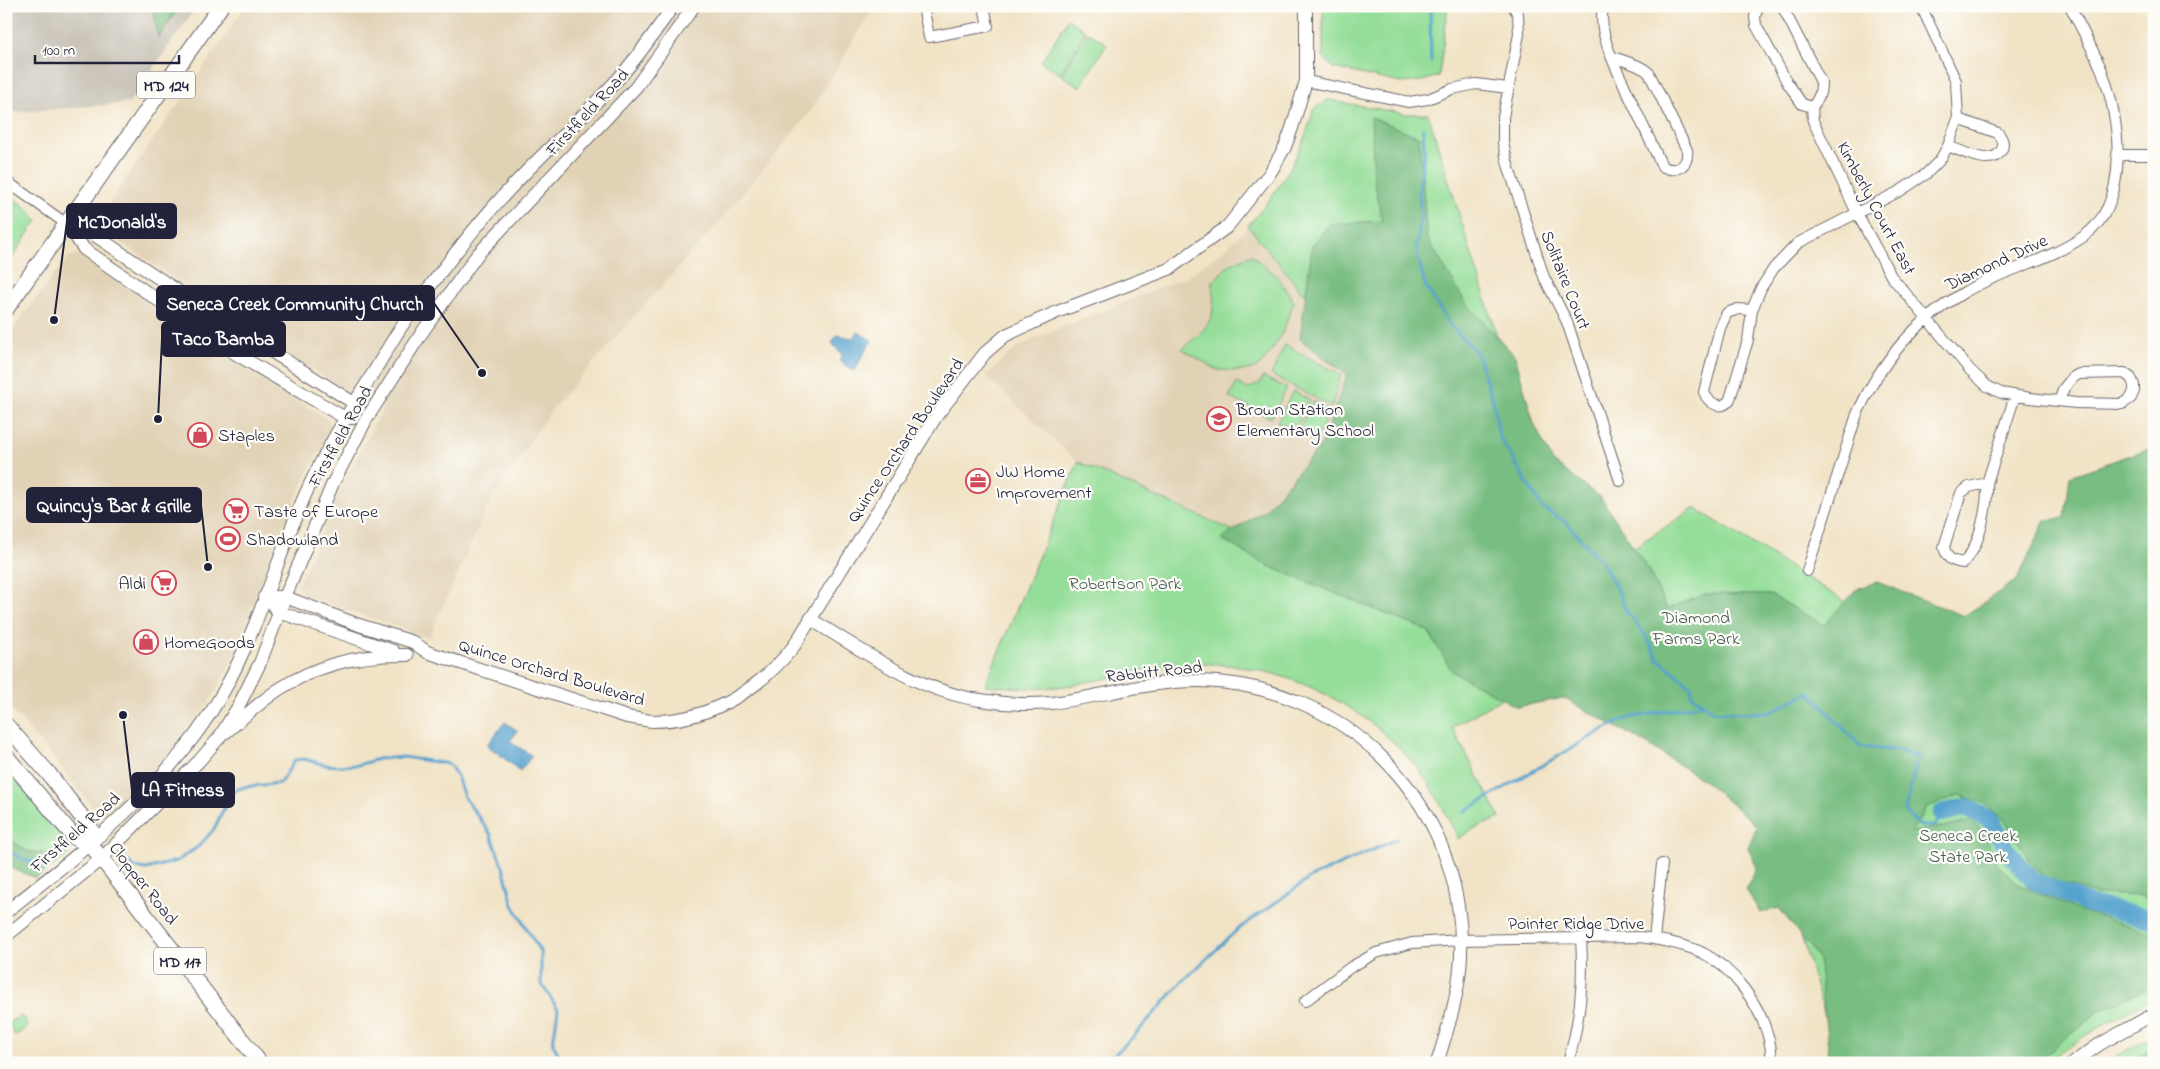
<svg xmlns="http://www.w3.org/2000/svg" width="2160" height="1069" viewBox="0 0 2160 1069" font-family="'Indie Flower',sans-serif">
	<style>
		.built { fill: #e1d2b5 }
		.industrial { fill: #c9c3b8 }
		.green { fill: #95de99; stroke: #5c806a }
		.forest { fill: #78bd81; stroke: #4d705e }
		.water { fill: #55a2ce; stroke: #3c6284 }
		.lines { fill: none; stroke-linecap: round; stroke-linejoin: round }
		.stream { stroke: #55a2ce; stroke-width: 3 }
		.river { stroke: #55a2ce; stroke-width: 18 }
		.minor-casing { stroke: #6a666c; stroke-width: 12 }
		.tertiary-casing { stroke: #6a666c; stroke-width: 14 }
		.primary-casing { stroke: #6a666c; stroke-width: 17 }
		.minor { stroke: #fff; stroke-width: 10 }
		.tertiary { stroke: #fff; stroke-width: 12 }
		.primary { stroke: #fff; stroke-width: 15 }
		.labels { text-anchor: middle; stroke-width: 4.5; stroke-linejoin: round; paint-order: stroke }
		.shield { fill: #fdfcf7; stroke: #646373; stroke-width: 1 }
		.shield-label { font-size: 16px; font-weight: bold; fill: #22223b }
		.street-label { font-size: 18px; fill: #22223b; stroke: #fdfcf7 }
		.poi-label { font-size: 18px; fill: #22223b; stroke: #fdfcf7; text-anchor: start }
		.park-label { font-size: 18px; fill: #445a57; stroke: #fdfcf7 }
		.leader { fill: none; stroke: #22223b; stroke-width: 2 }
		.callout-dot { fill: #22223b; stroke: #fdfcf7; stroke-width: 2 }
		.callout { fill: #22223b; stroke: #22223b; stroke-width: 2 }
		.callout-label { font-size: 19px; text-anchor: middle; font-weight: bold; fill: #fff }
	</style>
	<rect width="100%" height="100%" fill="#fdfcf7"/>
	<filter id="ink" filterUnits="userSpaceOnUse"><feTurbulence type="fractalNoise" baseFrequency=".02" numOctaves="2"/><feDisplacementMap in="SourceGraphic" scale="10" xChannelSelector="R" yChannelSelector="G"/><feConvolveMatrix kernelMatrix="1 2 1 2 8 2 1 2 1" color-interpolation-filters="sRGB"/></filter>
	<filter id="wash" filterUnits="userSpaceOnUse"><feTurbulence type="fractalNoise" baseFrequency=".0096" numOctaves="4" result="noise"/><feDisplacementMap in="SourceGraphic" scale="20" xChannelSelector="R" yChannelSelector="G"/><feGaussianBlur stdDeviation="1.12" result="paint"/><feColorMatrix in="noise" values="0 0 0 0 0 0 0 0 0 0 0 0 0 0 0 0 0 1.4 0 .05"/><feComposite in="paint" operator="in"/></filter>
	<g filter="url(#wash)">
		<rect width="100%" height="100%" fill="#f1e3c6"/>
		<!-- built -->
		<path class="built" d="M246 6H874L809 114 716 225 552 409 488 505 429 638 303 595 298 586 345 479 383 408 349 392 253 333 101 228V215Z
			M1248 226 1503 536 1435 620 1078 462 986 376 1016 348 1036 338 1186 277 1227 248Z
			M80 255 212 347 279 390 328 419 333 427 308 473 273 549 241 639 228 668 208 704 163 762 116 811 97 812 47 750 6 704V338L69 256Z"/>
		<!-- industrial -->
		<path class="industrial" d="M6 6H197L129 103 6 113Z"/>
		<!-- green -->
		<path class="green" d="M1323 6H1448L1439 76 1422 81 1401 83 1333 68 1323 57Z
			M1068 19 1086 31 1060 74 1041 62Z
			M1088 32 1107 44 1080 87 1061 75Z
			M1328 100 1407 114H1428L1531 445 1628 551 1695 508 1896 633 1908 663 2154 513V997L2083 1037 2045 1063H1839L1749 761 1548 672 1452 727 1500 818 1473 829 1458 839C1444 808 1428 777 1404 753 1348 693 1262 657 1179 665 1143 669 1108 679 1072 685 1043 690 1014 688 985 685L1078 462 1435 620 1503 536 1248 226 1270 199 1289 170 1304 140 1314 109Z
			M6 193 29 210 38 222 31 229 6 268Z
			M1251 255 1278 277 1294 302 1281 336 1267 357 1257 368 1241 371 1217 370 1182 349C1210 325 1217 321 1212 282L1229 265Z
			M1285 345 1341 375 1332 407 1271 375Z
			M1263 377 1287 388 1271 418 1229 397 1237 383 1248 389 1260 383Z
			M1293 391 1310 400 1294 430 1277 422Z
			M1313 401 1331 411 1314 441 1296 432Z
			M6 770 34 800 69 844 70 850 67 856 36 878 47 868V854L26 851 6 837Z
			M20 1016 25 1019 27 1027 17 1035 14 1034 8 1023Z
			M2154 1035V1063H2104L2109 1060Z"/>
		<!-- forest -->
		<path class="forest" d="M153 6H180L158 38Z
			M1371 117 1419 137 1427 238 1465 302 1515 356 1534 424 1553 462 1601 498 1648 569 1667 609 1706 594 1771 595 1824 625 1857 589 1877 582 1964 616 2018 579 2045 520 2065 518 2070 476 2154 447V905L2141 896 2095 894 2046 878 2030 861 2006 822 1984 803 1959 795 1927 807 1911 832 1948 826 1972 820 1987 837 1996 864 2020 885 2075 909 2154 933V985L2099 1011 2035 1063H1830L1818 958 1779 908 1760 913 1746 889 1757 868 1748 848 1757 826 1706 782 1646 743 1563 698 1517 707 1452 671 1428 631 1268 566 1221 539 1266 509 1322 444 1347 375 1300 339 1312 247 1329 224 1382 221 1374 181Z
			M6 837 26 851 47 854 53 859 47 868 36 878 8 867 6 865Z
			M2154 1045V1063H2131Z"/>
		<!-- water -->
		<path class="water" d="M858 332 872 340 854 371 839 361 842 355 832 343 837 335 853 338Z
			M505 722 518 731 510 741 532 756 520 771 487 745Z"/>
		<g class="lines">
			<!-- stream -->
			<path class="stream" d="M1430 6 1431 62
				M1423 128 1424 154 1419 189 1421 217 1416 249 1425 285 1449 324 1476 352 1493 400 1499 436 1542 508 1566 522 1602 563 1617 589 1627 612 1646 636 1658 659 1692 687 1691 694 1712 711 1742 713 1771 712 1809 692 1861 747 1901 751 1918 757 1905 811 1920 826H1935L1942 813
				M1465 811 1606 728 1628 718 1704 704
				M6 849 26 861 48 863
				M126 860 134 867 146 869 177 861 199 846 214 829 228 800 236 790 244 787 280 783 295 760 304 759 326 765 339 766 358 765 378 759 403 757 449 764 457 776 464 797 490 833 503 867 513 905 541 953V983L558 1009 553 1044 563 1063
				M1109 1063 1113 1056 1133 1037 1182 982 1237 930 1310 878 1397 839"/>
			<!-- river -->
			<path class="river" d="M1942 813 1966 807 1990 820 2008 852 2034 881 2087 903 2154 920"/>
		</g>
	</g>
	<g filter="url(#ink)">
		<g class="lines">
			<defs>
				<path id="minor" d="M923 6 929 37 988 26 984 6
					M1513 6 1518 14 1519 34 1503 117V143L1508 165 1544 277 1567 322 1620 481
					M1603 6C1599 28 1608 50 1617 70L1662 166C1676 174 1689 166 1687 150L1649 73C1640 64 1624 62 1611 56
					M1758 6 1755 17 1756 25 1787 82 1802 104 1812 107
					M1782 6 1821 82C1821 93 1819 99 1812 107L1813 121 1857 213 1891 276 1970 370 1987 386 2001 393 2030 398 2076 403 2122 404 2131 398 2134 391V385L2131 378 2124 373 2079 374 2072 378 2064 388 2059 401
					M1306 81 1409 102 1428 99 1452 89 1476 84 1508 88
					M1948 146C1962 151 1991 167 2001 151 2005 144 2003 139 1998 133L1958 119
					M2117 155H2154
					M6 181 68 225
					M1752 310 1738 309 1727 313 1720 328 1704 392C1708 403 1722 412 1730 399L1748 340 1752 310 1761 288 1774 268 1798 243 1900 191 1926 174 1940 160 1948 146 1958 119 1956 81 1921 6
					M1987 483 1969 487 1961 493 1944 547C1947 559 1951 561 1963 563 1980 548 1988 504 1987 483L2015 396
					M1807 571 1857 414C1880 363 1915 321 1963 293 2001 270 2046 262 2083 237 2132 203 2120 119 2102 71 2093 49 2081 28 2070 6
					M1654 939 1662 864
					M1305 1001 1351 967 1376 953 1412 943 1461 940 1640 937C1662 940 1684 944 1703 953 1734 969 1759 1004 1768 1036 1771 1045 1771 1054 1773 1063
					M1568 1063C1580 1020 1584 983 1581 939"/>
				<path id="tertiary" d="M68 225 84 249 236 354 345 418H353
					M68 225 90 232 215 316 354 403 359 408
					M264 597H285L359 625 413 642 427 652 627 717C635 718 645 721 653 721 710 721 760 689 794 646L937 415 985 353 1006 335 1057 312 1169 269 1227 227 1270 173 1285 147 1292 128 1306 81V6
					M274 607 279 612 393 651
					M810 619C864 651 917 691 980 700 1004 704 1027 705 1051 703 1101 697 1151 680 1201 681 1343 685 1456 796 1461 938 1463 982 1450 1022 1437 1063
					M226 732C243 718 260 702 278 690 317 664 360 654 407 655
					M6 912C86 848 171 784 222 694 254 638 274 569 299 509 318 463 344 420 370 378 382 359 393 338 406 320 441 270 479 220 521 177 553 144 587 113 618 79 638 57 656 31 673 6
					M6 936 101 859 199 761 219 738 238 707 260 663 285 597 333 483 367 418 423 331 477 255 636 87 694 6
					M2073 1063 2100 1044 2154 1014"/>
				<path id="primary" d="M6 309 221 6
					M6 725 49 774 91 829V845
					M6 756 75 838 91 845 260 1063"/>
			</defs>
			<!-- minor casing -->
			<use href="#minor" class="minor-casing"/>
			<!-- tertiary casing -->
			<use href="#tertiary" class="tertiary-casing"/>
			<!-- primary casing -->
			<use href="#primary" class="primary-casing"/>
			<!-- minor -->
			<use href="#minor" class="minor"/>
			<!-- tertiary -->
			<use href="#tertiary" class="tertiary"/>
			<!-- primary -->
			<use href="#primary" class="primary"/>
		</g>
	</g>
	<!-- icons -->
	<defs>
		<symbol id="school-ring" viewBox="-11 -11 22 22"><circle r="9.5" fill="#fdfcf7" stroke="#d1495b" stroke-width="1.5"/><path d="M0-5L7-2L0 1L-7-2ZM-4 1L0 2.5L4 1V4Q0 6-4 4Z" fill="#d1495b"/></symbol>
		<symbol id="shop-ring" viewBox="-11 -11 22 22"><circle r="9.5" fill="#fdfcf7" stroke="#d1495b" stroke-width="1.5"/><path d="M-5-2.5h2.3a2.7 3.5 0 0 1 5.4 0H5L5.5 6h-11ZM-1.5-2.5h3a1.5 2.3 0 0 0-3 0Z" fill="#d1495b"/></symbol>
		<symbol id="office-ring" viewBox="-11 -11 22 22"><circle r="9.5" fill="#fdfcf7" stroke="#d1495b" stroke-width="1.5"/><path d="M-6-3h4V-5.5h4V-3h4V5H-6ZM-1-4.5V-3h2v-1.5ZM-6 0V1H6V0Z" fill="#d1495b"/></symbol>
		<symbol id="supermarket-ring" viewBox="-11 -11 22 22"><circle r="9.5" fill="#fdfcf7" stroke="#d1495b" stroke-width="1.5"/><path d="M-6-5.5h2.5l.6 2H6L4.5 2H-2.5L-4.4-4H-6ZM-1.5 3.2a1.3 1.3 0 1 0 .1 0ZM3 3.2a1.3 1.3 0 1 0 .1 0Z" fill="#d1495b"/></symbol>
		<symbol id="stadium-ring" viewBox="-11 -11 22 22"><circle r="9.5" fill="#fdfcf7" stroke="#d1495b" stroke-width="1.5"/><path d="M0-5a6.5 5 0 1 0 0 10a6.5 5 0 1 0 0-10ZM-3.5-1.8h7v3.6h-7Z" fill="#d1495b"/></symbol>
	</defs>
	<g fill-rule="evenodd">
		<use href="#school-ring" x="1205" y="405" width="28" height="28"/>
		<use href="#shop-ring" x="186" y="421" width="28" height="28"/>
		<use href="#office-ring" x="964" y="467" width="28" height="28"/>
		<use href="#supermarket-ring" x="222" y="497" width="28" height="28"/>
		<use href="#stadium-ring" x="214" y="525" width="28" height="28"/>
		<use href="#supermarket-ring" x="150" y="569" width="28" height="28"/>
		<use href="#shop-ring" x="132" y="628" width="28" height="28"/>
	</g>
	<g class="labels">
		<!-- shield labels -->
		<g class="shield">
			<rect x="137" y="71.5" width="58" height="27" rx="4"/>
			<rect x="154" y="947.5" width="52" height="27" rx="4"/>
		</g>
		<g class="shield-label">
			<text x="166" y="91">MD 124</text>
			<text x="180" y="967">MD 117</text>
		</g>
		<!-- street labels -->
		<g class="street-label">
			<text transform="translate(587 112) rotate(-47)" y="6">Firstfield Road</text>
			<text transform="translate(1877 208) rotate(62)" y="6">Kimberly Court East</text>
			<text transform="translate(1996 262) rotate(-25)" y="6">Diamond Drive</text>
			<text transform="translate(1566 280) rotate(68)" y="6">Solitaire Court</text>
			<text transform="translate(340 436) rotate(-61)" y="6">Firstfield Road</text>
			<text transform="translate(905 440) rotate(-56)" y="6">Quince Orchard Boulevard</text>
			<text transform="translate(1154 671) rotate(-6)" y="6">Rabbitt Road</text>
			<text transform="translate(552 672) rotate(17)" y="6">Quince Orchard Boulevard</text>
			<text transform="translate(75 832) rotate(-41)" y="6">Firstfield Road</text>
			<text transform="translate(144 883) rotate(52)" y="6">Clopper Road</text>
			<text x="1576" y="929">Pointer Ridge Drive</text>
		</g>
		<!-- poi labels -->
		<g class="poi-label">
			<text x="1236" y="415">Brown Station<tspan x="1236" dy="21">Elementary School</tspan></text>
			<text x="218" y="441">Staples</text>
			<text x="996" y="477">JW Home<tspan x="996" dy="21">Improvement</tspan></text>
			<text x="254" y="517">Taste of Europe</text>
			<text x="246" y="545">Shadowland</text>
			<text x="146" y="589" text-anchor="end">Aldi</text>
			<text x="164" y="648">HomeGoods</text>
		</g>
		<!-- park labels -->
		<g class="park-label">
			<text x="1125" y="589">Robertson Park</text>
			<text x="1696" y="623">Diamond<tspan x="1696" dy="21">Farms Park</tspan></text>
			<text x="1968" y="841">Seneca Creek<tspan x="1968" dy="21">State Park</tspan></text>
		</g>
	</g>
	<!-- callouts -->
	<path class="leader" d="M54 320L67 221M482 373L434 303M158 419L162 339M208 567L201 505M123 715L132 790"/>
	<g class="callout-dot">
		<circle cx="54" cy="320" r="5"/>
		<circle cx="482" cy="373" r="5"/>
		<circle cx="158" cy="419" r="5"/>
		<circle cx="208" cy="567" r="5"/>
		<circle cx="123" cy="715" r="5"/>
	</g>
	<g class="callout">
		<rect x="67" y="204" width="109" height="34" rx="5"/>
		<rect x="157" y="286" width="277" height="34" rx="5"/>
		<rect x="162" y="322" width="123" height="34" rx="5"/>
		<rect x="27" y="488" width="174" height="34" rx="5"/>
		<rect x="132" y="773" width="102" height="34" rx="5"/>
	</g>
	<g class="callout-label">
		<text x="122" y="228">McDonald's</text>
		<text x="295" y="310">Seneca Creek Community Church</text>
		<text x="223" y="345">Taco Bamba</text>
		<text x="114" y="512">Quincy's Bar &amp; Grille</text>
		<text x="183" y="796">LA Fitness</text>
	</g>
	<!-- margin -->
	<rect width="2160" height="1069" fill="none" stroke="#fdfcf7" stroke-width="25"/>
	<!-- scale -->
	<path d="M35 55v8h144v-8" fill="none" stroke="#22223b" stroke-width="2.5"/>
	<text x="42" y="55" font-size="15" fill="#22223b" stroke="#fdfcf7" stroke-width="4" paint-order="stroke">100 m</text>
</svg>
